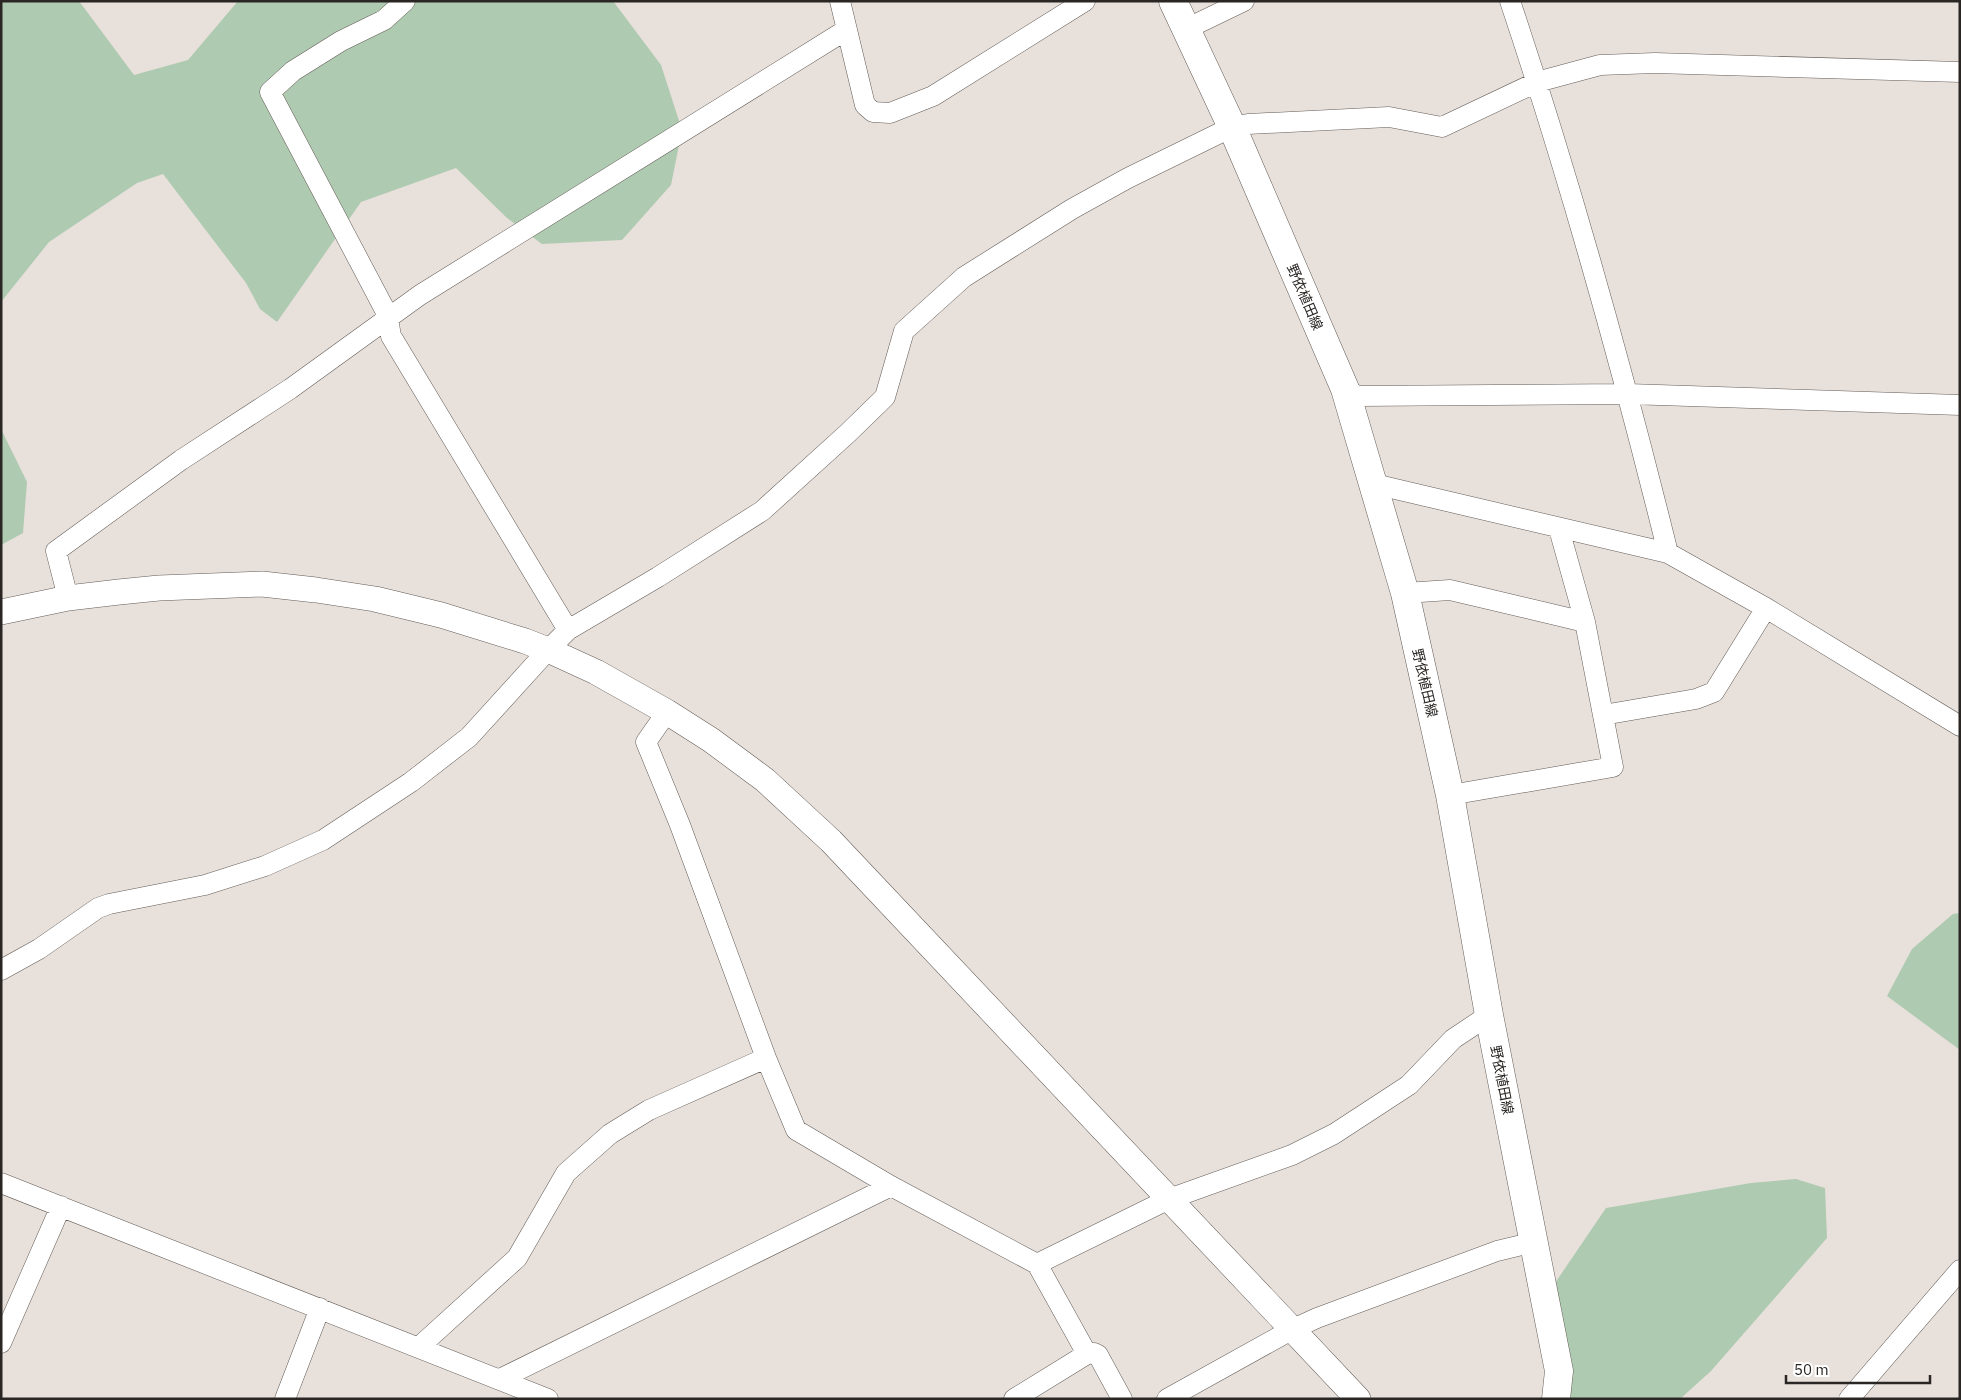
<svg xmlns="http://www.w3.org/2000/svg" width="1961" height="1400" font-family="'IBM Plex Sans','Noto Sans JP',sans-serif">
<rect width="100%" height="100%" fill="#e8e0db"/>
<path fill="#aecab0" d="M1,1H79L134,75L188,60L238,1H613L661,65L682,130L671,185L622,240L542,244L507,218L456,168L361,202L277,322L260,309L246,283L163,174L137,183L49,242L1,302Z
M1,429L27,482L23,533L1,545Z
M1960,913V1050L1887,996L1912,949L1953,914Z
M1796,1179L1825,1188L1827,1238L1711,1371L1680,1399H1564L1553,1286L1606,1208L1751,1183Z"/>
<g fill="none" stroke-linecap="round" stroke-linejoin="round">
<defs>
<path id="minor" d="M405,1L384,20L341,41L293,71L270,92L385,310L388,319L391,336L568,630
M840,1L865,105L873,112L890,113L933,96L1085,1
M1510,1C1571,183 1622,367 1668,553
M1186,29L1244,1
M1345,389L1358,396L1628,394L1960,405
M1374,484L1668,553L1766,608L1960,726
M1405,593L1450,590L1585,622
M68,598L56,551L181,460L290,389L420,295L846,30
M667,712L646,742L680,825L766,1058L796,1130L891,1186L1037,1264L1087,1354
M1603,715L1696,699L1714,692L1766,608
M1450,795L1613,767L1585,622L1559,529
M1,970L39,949L98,908L109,904L205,885L265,866L323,840L411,782L469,737L548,650L568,630L658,577L762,511L848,433L885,397L904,331L964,277L1072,209L1128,178L1232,127L1248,124L1389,117L1442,127L1537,82L1600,65L1655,63L1960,72
M1,1183L548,1399
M1037,1264L1169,1199L1292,1155L1334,1134L1409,1085L1453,1039L1489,1015
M1,1343L61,1206
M419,1347L517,1258L566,1173L610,1134L649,1110L766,1058
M500,1379L891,1186
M285,1399L320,1308
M1014,1399L1087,1354L1094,1353L1098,1355L1122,1399
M1167,1399L1293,1329L1317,1318L1497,1251L1534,1242
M1849,1399L1960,1270"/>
<path id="tertiary" d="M1,612L68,598L119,592L159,588L262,584L316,590L375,599L441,615L525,641L548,650L596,672L667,712L711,740L765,780L831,841L1358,1399"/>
<path id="secondary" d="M1173,1L1232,127L1345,389L1405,593L1450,795L1489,1015L1559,1371L1556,1399"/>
</defs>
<use href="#minor" stroke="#635c57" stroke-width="21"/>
<use href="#tertiary" stroke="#635c57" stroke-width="26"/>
<use href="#secondary" stroke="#635c57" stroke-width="29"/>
<use href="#minor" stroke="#fff" stroke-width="20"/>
<use href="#tertiary" stroke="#fff" stroke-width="25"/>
<use href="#secondary" stroke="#fff" stroke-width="28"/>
</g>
<g text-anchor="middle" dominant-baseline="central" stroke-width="4" stroke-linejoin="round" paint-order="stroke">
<g font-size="14" fill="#292624" stroke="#fff">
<text transform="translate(1305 297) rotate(67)">野依植田線</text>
<text transform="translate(1425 683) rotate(77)">野依植田線</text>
<text transform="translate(1502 1080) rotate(79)">野依植田線</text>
</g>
</g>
<rect width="1961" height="1400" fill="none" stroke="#292624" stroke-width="5"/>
<path d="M1786 1375v8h144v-8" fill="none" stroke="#292624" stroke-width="2.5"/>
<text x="1794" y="1375" font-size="15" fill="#292624" stroke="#ffffff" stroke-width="4" paint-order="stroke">50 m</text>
</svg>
